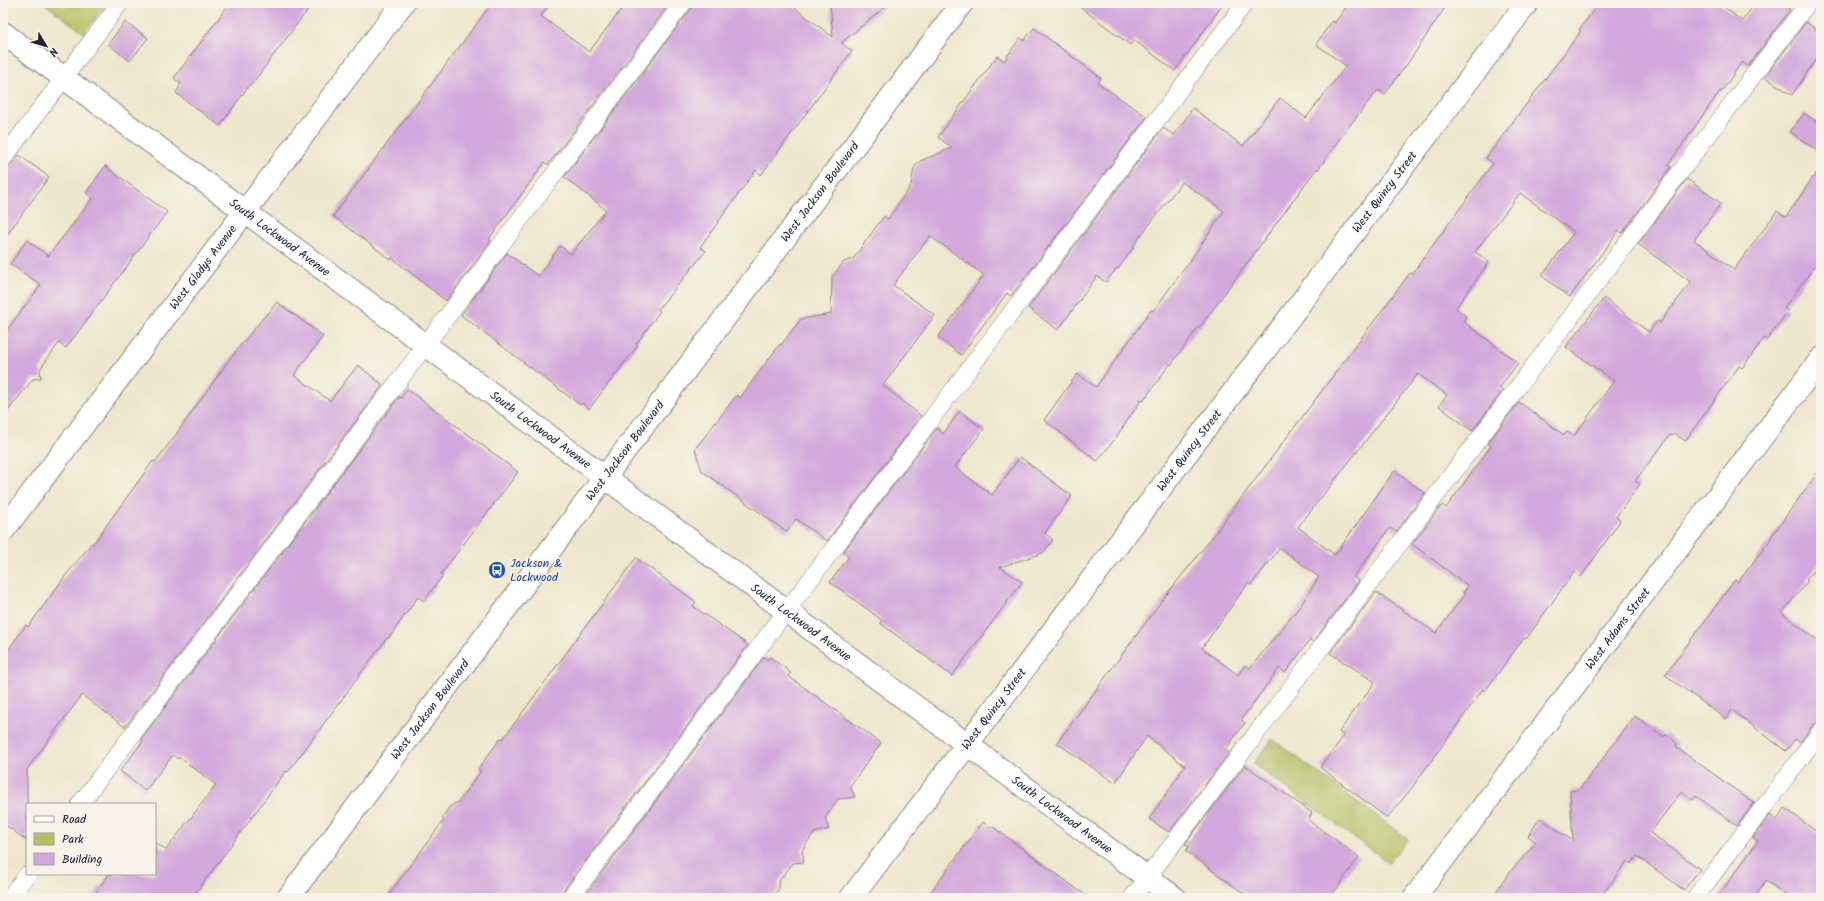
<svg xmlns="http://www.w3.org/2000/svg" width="1824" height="901" font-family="Kalam,sans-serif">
<rect width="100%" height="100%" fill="#f7f3e8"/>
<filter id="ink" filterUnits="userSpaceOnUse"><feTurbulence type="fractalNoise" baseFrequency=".025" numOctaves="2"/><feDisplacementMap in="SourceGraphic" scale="8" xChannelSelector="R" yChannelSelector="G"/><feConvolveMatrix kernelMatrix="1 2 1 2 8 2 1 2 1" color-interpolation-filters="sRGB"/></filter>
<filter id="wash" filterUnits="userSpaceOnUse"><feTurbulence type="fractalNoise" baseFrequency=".012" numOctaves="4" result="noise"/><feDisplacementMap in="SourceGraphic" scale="16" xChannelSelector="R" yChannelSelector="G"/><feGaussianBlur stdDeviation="0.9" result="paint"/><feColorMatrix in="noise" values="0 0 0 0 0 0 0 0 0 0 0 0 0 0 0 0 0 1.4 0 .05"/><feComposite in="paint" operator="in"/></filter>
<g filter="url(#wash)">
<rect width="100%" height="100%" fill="#efe7cd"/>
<path fill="#b3c062" stroke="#6a714e" d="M44,3H106L84,33Z
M1272,739L1408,839L1389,863L1253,764Z"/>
<g id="blocks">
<path fill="#d3a8dc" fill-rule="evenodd" d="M230,3H313L251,85L250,84L220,126L176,93L181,84L174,78Z
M492,3H550L541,16L589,52L626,3H670L548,165L545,162L489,239L491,241L446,301L392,258L391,260L333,216Z
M693,3H788L833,37L830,3H890L841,43L852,51L761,175L756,170L700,247L706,251L658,309L660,311L636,344L638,345L589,409L582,403L580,405L461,315L507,253L538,276L560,246L571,254L606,210L564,177L691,9Z
M1075,3H1224L1175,71L1134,40L1130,45Z
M1349,3H1448L1410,60L1385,94L1378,90L1342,135L1318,170L1317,168L1200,327L1199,326L1171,365L1170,364L1143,401L1141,400L1115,439L1097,461L1044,420L1077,374L1096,387L1151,310L1153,311L1194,255L1224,211L1182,182L1133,246L1134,247L1118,269L1117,268L1106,282L1097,276L1058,330L1028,308L1163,128L1174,135L1193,108L1243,146L1280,98L1306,118L1346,66L1316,44L1332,21L1335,23Z
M1599,3H1719L1742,21L1755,3H1780L1790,10L1748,66L1742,62L1721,92L1720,91L1668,165L1671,167L1622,233L1619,230L1570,297L1542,276L1574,232L1520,193L1475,252L1489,262L1456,308L1466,316L1463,321L1518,363L1499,388L1503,390L1472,431L1439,406L1447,395L1418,374L1298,527L1335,555L1394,471L1425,493L1396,532L1390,528L1353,577L1359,581L1313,642L1310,640L1285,673L1279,668L1241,720L1245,723L1225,750L1229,753L1169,832L1149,819L1185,766L1147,736L1115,783L1057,743L1163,599L1207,544L1410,273L1412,274L1493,163L1486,158L1581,31L1579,30ZM1280,548L1319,577L1301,605L1250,668L1245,665L1238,675L1202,648L1248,583L1251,585Z
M125,22L148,38L130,61L108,44Z
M1806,22L1821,33V52L1792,95L1765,77Z
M1034,28L1101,78L1098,83L1147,117L1011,296L1007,293L961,355L938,337L984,275L930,236L893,285L935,315L883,385L921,416L827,541L796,519L787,532L702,471L695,449L737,395L740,398L780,344L781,345L801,319L831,314L832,277L844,262L853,259L884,216L888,219L911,185L914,168L920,161L952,148L938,137L997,56L1004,61L1020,38L1024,41Z
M1804,113L1821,125V153L1790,132Z
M19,155L49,177L3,240V169L11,165Z
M105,166L167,212L66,348L59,343L40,369L41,378L33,379L3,417V335L41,285L10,264L27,240L48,256L93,198L86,193Z
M1821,166V258L1784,308L1788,311L1767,340L1764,338L1742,368L1739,366L1685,441L1674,433L1672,436L1670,435L1635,481L1640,484L1616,517L1620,521L1581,577L1574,572L1526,639L1524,638L1485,691L1483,689L1411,789L1387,818L1320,767L1344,736L1339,732L1375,682L1330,653L1376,592L1436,633L1465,594L1463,593L1468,586L1412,544L1442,505L1446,508L1491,446L1488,443L1519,402L1564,435L1567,432L1574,436L1614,381L1566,347L1604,298L1649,332L1657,321L1660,323L1691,282L1638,244L1687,179L1721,203L1694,240L1734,270L1777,211L1786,217Z
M277,302L323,336L294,375L330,401L358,365L383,385L125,727L82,695L27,769V841L3,823V657L26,625L28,627L66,575L92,543L93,544L153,461L155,462L172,440L229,360L267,313L268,314Z
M407,389L518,472L441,574L443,575L424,601L418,597L388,639L387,638L288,772L286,771L192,898H92L109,874H155V842L166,850L216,785L179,757L178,759L173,755L145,791L120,771L143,741L141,739L399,397L401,398Z
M960,411L984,429L955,467L992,495L1020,457L1072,496L1045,533L1053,540L1043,553L1000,567L1022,582L952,676L880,623L882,620L830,582L849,557L843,552L937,428L943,434Z
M1821,468V561L1806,580L1808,581L1782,613L1821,643V721L1813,725L1800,742L1795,739L1786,751L1732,710L1726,719L1665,675L1735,580L1738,582L1771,539L1770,538Z
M636,558L696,602L693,606L748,645L562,892L560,898H386L444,820L442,818L449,807L459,801L481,771L478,769L501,738L503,739Z
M764,657L768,660L770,657L791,673L788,676L881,743L850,786L855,797L838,799L825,818L829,829L814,833L802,850L804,862L793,863L778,882L779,888L772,898H583Z
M1635,716L1663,736L1668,735L1676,743L1677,748L1754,803L1737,826L1696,796L1693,800L1681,792L1650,833L1700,869L1684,890L1637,856L1631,864L1627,861L1600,898H1491L1510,872L1536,842L1528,836L1540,818L1573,841L1570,791L1579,790Z
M1245,765L1312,813L1308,820L1359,857L1330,898H1250L1186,851L1189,846L1185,844Z
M1785,808L1821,835V898H1790L1766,881L1754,898H1717L1758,841L1753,838L1770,815L1777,820Z
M983,822L991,828L992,826L1089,898H926Z"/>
</g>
</g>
<g filter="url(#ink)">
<use href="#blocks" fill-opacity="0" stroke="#888484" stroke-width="1"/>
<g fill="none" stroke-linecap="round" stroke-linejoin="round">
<defs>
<path id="service" d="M3,159L120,3
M80,804L683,3
M9,898L28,874
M570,898L1245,3
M1132,898L1808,3
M1695,898L1821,731"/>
<g id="minor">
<path id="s1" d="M3,33L1175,898"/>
<path id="s2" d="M3,531L403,3"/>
<path id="s3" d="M851,898L1527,3"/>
<path id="s4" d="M1414,898L1821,359"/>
</g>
<g id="tertiary">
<path id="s5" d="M288,898L962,3"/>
</g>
</defs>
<use href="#service" stroke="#888484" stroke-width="18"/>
<use href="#minor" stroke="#888484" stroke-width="24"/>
<use href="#tertiary" stroke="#888484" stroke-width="24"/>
<use href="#service" stroke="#fff" stroke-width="17"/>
<use href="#minor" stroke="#fff" stroke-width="22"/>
<use href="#tertiary" stroke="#fff" stroke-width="22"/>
</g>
</g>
<defs>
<symbol id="bus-disc" viewBox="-11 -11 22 22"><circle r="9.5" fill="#1a4fb4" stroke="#f7f3e8"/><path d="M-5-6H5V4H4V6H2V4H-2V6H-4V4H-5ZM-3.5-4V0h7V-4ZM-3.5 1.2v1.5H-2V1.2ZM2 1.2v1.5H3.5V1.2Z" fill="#fff"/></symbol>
</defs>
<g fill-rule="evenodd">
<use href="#bus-disc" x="487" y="560" width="20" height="20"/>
</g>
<g text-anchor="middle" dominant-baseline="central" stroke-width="3.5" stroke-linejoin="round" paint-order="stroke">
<g font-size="12" fill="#22223b" stroke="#f7f3e8">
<text stroke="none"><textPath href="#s5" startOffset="884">West Jackson Boulevard</textPath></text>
<text stroke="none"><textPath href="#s3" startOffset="885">West Quincy Street</textPath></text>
<text stroke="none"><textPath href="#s1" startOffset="344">South Lockwood Avenue</textPath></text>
<text stroke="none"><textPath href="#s2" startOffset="331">West Gladys Avenue</textPath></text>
<text stroke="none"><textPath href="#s1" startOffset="668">South Lockwood Avenue</textPath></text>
<text stroke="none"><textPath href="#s5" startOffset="560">West Jackson Boulevard</textPath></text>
<text stroke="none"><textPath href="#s3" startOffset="561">West Quincy Street</textPath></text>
<text stroke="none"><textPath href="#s1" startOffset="992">South Lockwood Avenue</textPath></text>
<text stroke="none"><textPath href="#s4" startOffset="338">West Adams Street</textPath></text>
<text stroke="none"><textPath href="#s5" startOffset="236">West Jackson Boulevard</textPath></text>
<text stroke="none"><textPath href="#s3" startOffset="237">West Quincy Street</textPath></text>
<text stroke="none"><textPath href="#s1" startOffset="1316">South Lockwood Avenue</textPath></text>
</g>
<g font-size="12" fill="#164399" stroke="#f7f3e8" text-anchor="start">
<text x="510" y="563">Jackson &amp;<tspan x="510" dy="14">Lockwood</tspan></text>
</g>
</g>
<rect width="1824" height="901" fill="none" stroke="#f7f3e8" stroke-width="16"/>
<rect x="26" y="803" width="130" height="72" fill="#f7f3e8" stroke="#a29fa3"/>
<rect x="34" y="816" width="20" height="6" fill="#ffffff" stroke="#a29fa3"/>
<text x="62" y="823" font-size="12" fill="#22223b">Road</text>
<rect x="34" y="833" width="20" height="12" fill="#b3c062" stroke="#a29fa3"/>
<text x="62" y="843" font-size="12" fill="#22223b">Park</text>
<rect x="34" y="853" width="20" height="12" fill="#d3a8dc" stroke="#a29fa3"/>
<text x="62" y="863" font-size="12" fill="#22223b">Building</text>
<g transform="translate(46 46) rotate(128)" stroke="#f7f3e8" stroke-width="3" paint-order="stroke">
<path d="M0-3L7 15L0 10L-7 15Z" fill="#22223b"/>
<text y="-6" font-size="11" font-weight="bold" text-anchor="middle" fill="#22223b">N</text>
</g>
</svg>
